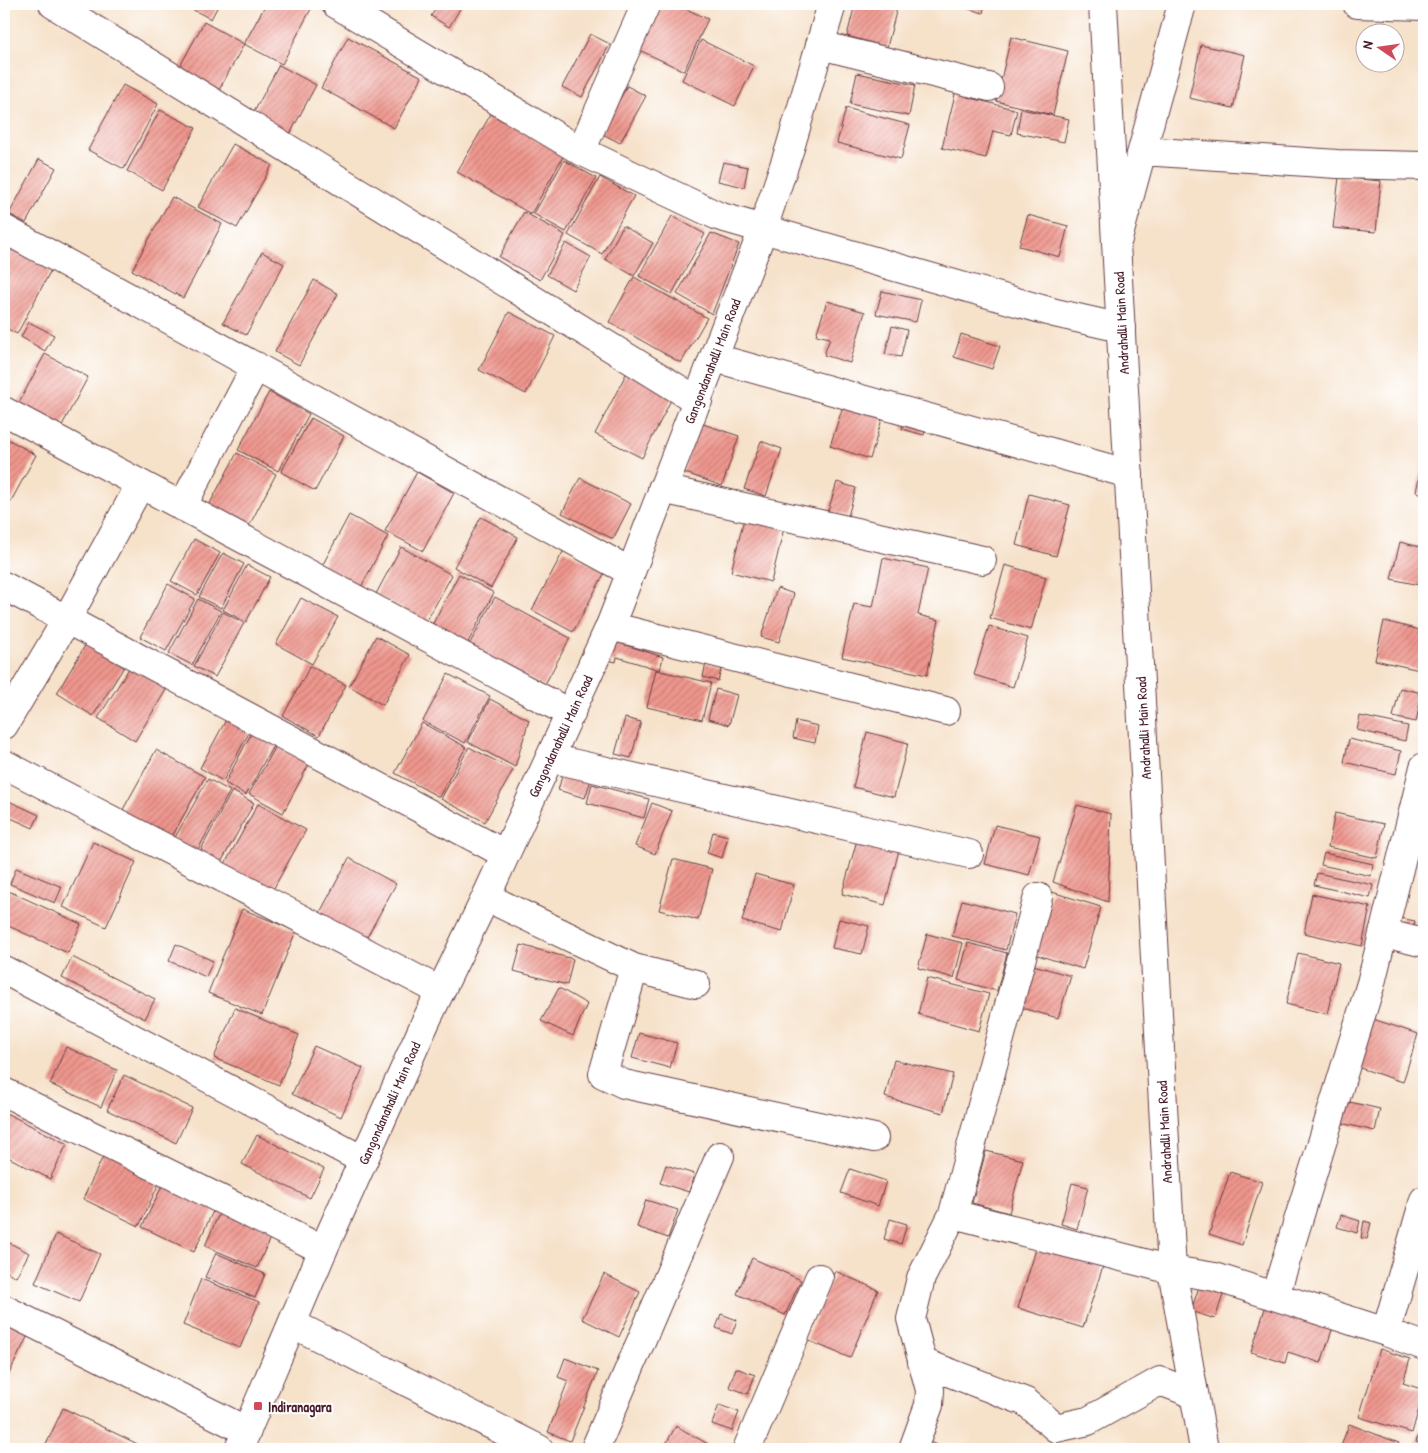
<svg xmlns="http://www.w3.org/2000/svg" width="1428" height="1453" font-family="'Patrick Hand',sans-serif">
<defs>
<pattern id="building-hatch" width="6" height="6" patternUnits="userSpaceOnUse" patternTransform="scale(1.25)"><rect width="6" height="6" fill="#ef978e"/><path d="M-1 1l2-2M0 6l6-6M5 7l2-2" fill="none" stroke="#c47b74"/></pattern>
</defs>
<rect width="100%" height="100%" fill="#fff"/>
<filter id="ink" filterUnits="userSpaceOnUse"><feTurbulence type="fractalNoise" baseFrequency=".02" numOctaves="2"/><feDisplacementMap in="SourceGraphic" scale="10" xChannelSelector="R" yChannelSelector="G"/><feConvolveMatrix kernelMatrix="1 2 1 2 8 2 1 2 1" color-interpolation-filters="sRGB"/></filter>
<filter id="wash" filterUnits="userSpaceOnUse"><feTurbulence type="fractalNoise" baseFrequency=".0096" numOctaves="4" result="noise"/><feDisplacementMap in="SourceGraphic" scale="20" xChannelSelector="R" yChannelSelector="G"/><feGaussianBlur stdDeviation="1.12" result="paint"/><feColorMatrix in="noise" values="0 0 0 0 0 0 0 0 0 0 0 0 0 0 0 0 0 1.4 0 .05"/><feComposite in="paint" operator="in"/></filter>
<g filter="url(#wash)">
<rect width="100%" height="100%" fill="#f6e1c9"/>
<g id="blocks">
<path fill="url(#building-hatch)" d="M182,4H219L211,19Z
M266,4H302L311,9L282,64L244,44Z
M439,4H463L449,27L431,16Z
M658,4H675L708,19L684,71L637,49Z
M855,4H898L887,47L847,36Z
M952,4H985L983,13Z
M204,22L244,44L218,92L178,70Z
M590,34L610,44L582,97L562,87Z
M348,37L422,77L394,128L321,88Z
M1011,37L1068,51L1053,115L996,101Z
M701,40L754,66L735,106L682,80Z
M1201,45L1245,55L1233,108L1189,98Z
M279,65L316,85L290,134L253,114Z
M857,73L915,85L909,116L850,104Z
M123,85L158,104L124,169L88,150Z
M627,86L646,96L620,143L601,133Z
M956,90L967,93V97L1017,110L1011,135L993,131L986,158L942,148Z
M846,108L910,125L901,159L837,143Z
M1021,109L1069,119L1064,142L1017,133Z
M160,110L196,128L162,190L127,171Z
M491,114L564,155L531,214L457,172Z
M233,144L272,165L237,228L198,207Z
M39,159L56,168L26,223L9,214Z
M564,160L596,178L566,232L534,214Z
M723,162L748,167L744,187L718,181Z
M600,177L634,196L602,254L568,235Z
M1339,177L1381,181L1376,232L1333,228Z
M172,197L222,224L183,298L132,270Z
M524,212L565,235L540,280L499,257Z
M1028,215L1068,226L1060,257L1019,246Z
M672,216L705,234L672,294L639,276Z
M623,226L653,243L634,276L605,259Z
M711,233L739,244L712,314L677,294Z
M566,243L591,257L573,290L547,275Z
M11,248L51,270L17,334L4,327V262Z
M262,252L284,264L246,335L223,323Z
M634,277L707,318L681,363L609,322Z
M314,280L338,294L299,365L275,352Z
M882,291L921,300L916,322L876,314Z
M827,301L865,312L850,363L824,355L830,338L816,335Z
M509,312L555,336L526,394L479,370Z
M29,322L54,335L45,351L21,337Z
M892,326L907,330L901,357L885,354Z
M961,334L1000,346L992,369L954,357Z
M45,354L88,377L60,429L17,406Z
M627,372L673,396L642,458L595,434Z
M269,392L309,414L278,471L238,450Z
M846,397L885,409L870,459L830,446Z
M907,413L928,419L924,435L902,429Z
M311,418L344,436L315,491L281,472Z
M700,423L739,436L722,486L683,472Z
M4,437L36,455L10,503L4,500Z
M761,441L782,449L766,496L744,489Z
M237,453L276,474L248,528L208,507Z
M1423,459H1424V494L1416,492Z
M417,472L454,493L423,551L385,531Z
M580,478L631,504L613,539L562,513Z
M837,482L856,488L848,516L828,511Z
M1029,494L1070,505L1056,556L1016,545Z
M349,515L388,536L360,589L321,568Z
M481,517L518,537L491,588L454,567Z
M744,519L784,528L771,582L731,572Z
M194,539L220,553L197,595L171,581Z
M1400,542L1424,548V586L1391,579Z
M401,547L452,575L426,622L376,594Z
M564,550L605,572L573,632L532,610Z
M223,553L244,564L221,608L199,597Z
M883,558L928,568L918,615L939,620L927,675L842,657L854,604L873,607Z
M247,565L270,577L246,622L223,610Z
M1005,565L1046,577L1031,630L990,618Z
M459,574L494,593L465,648L430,629Z
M168,584L195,599L166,651L140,637Z
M777,588L794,594L779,642L761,637Z
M495,597L570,638L544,686L469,645Z
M301,598L338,617L312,664L276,644Z
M198,599L221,611L192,665L169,653Z
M223,612L244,623L215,677L194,666Z
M1384,621L1424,631V671L1375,660Z
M989,626L1028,638L1013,687L974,675Z
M376,636L410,655L383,705L349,686Z
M610,640L663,657L660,670L617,657L616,662L604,659Z
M86,644L124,667L93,716L57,693Z
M133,662L169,685L135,741L98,718Z
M706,663L722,667L718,681L703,677Z
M310,666L346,685L319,736L283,716Z
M656,670L711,683L702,720L647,707Z
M448,674L490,696L465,743L423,721Z
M1400,688L1422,693L1416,722L1393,717Z
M716,689L737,695L729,725L708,719Z
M490,699L529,720L515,767L468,742Z
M1360,716L1408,726L1405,741L1357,730Z
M227,718L250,731L223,781L200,768Z
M625,718L641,722L631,758L615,754Z
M796,721L818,726L815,743L793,738Z
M422,723L466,747L439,797L395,773Z
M252,732L274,744L246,795L225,783Z
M867,732L908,743L894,797L853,787Z
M1349,739L1401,751L1396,774L1344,762Z
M276,746L309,764L283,813L249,794Z
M469,747L513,770L485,822L441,799Z
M156,750L205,777L169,842L120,815Z
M563,773L591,780L585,798L558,790Z
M208,779L230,791L196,853L173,841Z
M592,784L649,799L644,818L587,803Z
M232,791L254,803L219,866L198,855Z
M9,801L39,815L33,828L4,815Z
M652,803L672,811L655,854L635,846Z
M258,804L306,830L270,895L222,869Z
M1077,805L1111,814L1108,902L1053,882Z
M1335,813L1384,824L1377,858L1328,847Z
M995,825L1040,836L1029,875L985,864Z
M713,832L728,836L722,858L707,853Z
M857,840L899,850L885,905L842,894Z
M93,842L136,862L106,927L63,907Z
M1324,853L1373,864L1371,876L1321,865Z
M349,858L396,884L362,946L316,920Z
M673,859L712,869L698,920L659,910Z
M16,868L62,887L55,903L10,884Z
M1317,873L1373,885L1370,898L1314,885Z
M755,874L794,885L782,932L742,921Z
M4,889L81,924L68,953L4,924Z
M1052,892L1101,907L1083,969L1034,954Z
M1312,894L1370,907L1362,946L1304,933Z
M962,900L1015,914L1006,950L952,936Z
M242,909L296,931L262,1015L208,993Z
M1400,918L1415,921L1412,934L1397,930Z
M839,919L869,926L862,954L832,948Z
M927,934L963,943L954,978L918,968Z
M968,943L1007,953L997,991L958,980Z
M176,944L213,961L206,977L169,961Z
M521,945L573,959L567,985L514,971Z
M1298,953L1339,963L1327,1014L1286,1004Z
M72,957L155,999L145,1019L62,978Z
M1030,964L1071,976L1058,1018L1018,1007Z
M927,978L989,994L979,1031L918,1014Z
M559,988L587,1004L573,1036L541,1021Z
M235,1008L299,1035L279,1085L214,1058Z
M1370,1018L1418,1034L1403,1082L1354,1066Z
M639,1033L677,1043L670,1068L632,1058Z
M314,1046L363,1068L341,1117L292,1094Z
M66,1047L117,1070L101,1107L50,1084Z
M894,1060L953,1074L943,1113L885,1097Z
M124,1075L192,1108L176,1143L107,1110Z
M1341,1100L1380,1109L1375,1131L1336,1122Z
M4,1112L67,1144L50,1179L4,1155Z
M257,1135L324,1169L310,1198L242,1164Z
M106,1150L162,1177L139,1226L83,1199Z
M986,1151L1023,1160L1009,1213L972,1203Z
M666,1165L694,1174L689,1192L660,1183Z
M850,1169L886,1181L878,1206L841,1193Z
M1230,1172L1262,1182L1242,1245L1209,1234Z
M165,1180L216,1205L194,1252L142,1227Z
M1072,1183L1088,1187L1077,1229L1061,1224Z
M646,1200L678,1210L668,1238L637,1227Z
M221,1209L273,1231L257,1268L205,1246Z
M1341,1215L1360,1221L1357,1233L1337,1227Z
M890,1219L907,1224L901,1244L884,1239Z
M1364,1221L1371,1223L1367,1239L1361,1238Z
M56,1234L100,1254L79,1302L35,1283Z
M4,1240L29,1253L16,1277L4,1270Z
M1037,1246L1103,1266L1083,1328L1018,1308Z
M216,1253L265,1274L255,1298L205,1277Z
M752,1258L801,1280L785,1315L737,1294Z
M835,1271L878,1290L850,1358L807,1340Z
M604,1274L640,1292L619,1337L582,1319Z
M1202,1278L1226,1286L1215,1319L1191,1311Z
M201,1279L259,1302L240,1348L183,1325Z
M1269,1296L1336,1318L1321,1363L1288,1352L1285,1363L1251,1352Z
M4,1312L33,1325L4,1384Z
M721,1314L737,1320L732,1334L716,1328Z
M1380,1349L1410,1359L1403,1383L1424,1390L1412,1433L1359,1417Z
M565,1358L598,1371L570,1441L548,1432L568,1381L558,1377Z
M736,1368L755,1375L748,1394L729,1387Z
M719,1405L739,1412L732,1431L712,1424Z
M63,1408L148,1449H44Z
M1424,1419V1445L1416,1442Z
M1349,1424L1399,1443L1397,1449H1340Z
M676,1426L717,1449H663Z
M925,1440L946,1449H921Z"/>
</g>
</g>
<g filter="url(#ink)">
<use href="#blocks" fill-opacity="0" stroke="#643c43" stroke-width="1"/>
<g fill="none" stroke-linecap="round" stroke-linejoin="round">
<defs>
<path id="street" d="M53,4L698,401
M336,4L581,151L718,216L1055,313L1121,328
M1357,4L1424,6
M820,45L989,87
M581,151L646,4
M1142,151L1337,164L1424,166
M4,229L629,571
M1118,239L1182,4
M715,358L1129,474
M4,411L571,714
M662,489L982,560
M182,507L256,366
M4,586L505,854
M610,626L946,711
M4,725L67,619L140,485
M550,758L969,854
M4,764L440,991
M486,897L634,968L696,984
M1383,933L1424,943
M634,968L603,1074L624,1084L874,1138
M4,970L363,1160
M4,1092L323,1250
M953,1214L1172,1270L1215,1277L1386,1332L1424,1200
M1275,1296L1371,983L1424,767
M4,1309L247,1431
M1386,1332L1424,1346
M922,1362L1026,1402L1056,1428L1088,1421L1160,1381L1194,1394
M595,1449L720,1156
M747,1449L819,1278
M913,1449L929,1405L930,1390L911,1319L921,1278L953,1214L1038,897"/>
<path id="secondary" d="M1103,4L1172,1270L1204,1449
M293,1324L539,1449
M239,1449L323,1250L426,1021L486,897L610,626L759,240L790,148L832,4"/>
</defs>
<use href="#street" stroke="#643c43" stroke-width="30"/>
<use href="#secondary" stroke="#643c43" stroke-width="30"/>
<use href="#street" stroke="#fff" stroke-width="28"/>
<use href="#secondary" stroke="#fff" stroke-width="28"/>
</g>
</g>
<rect fill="#d1495b" stroke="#fff" stroke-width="2" x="253" y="1401" width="10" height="10" rx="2.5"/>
<g text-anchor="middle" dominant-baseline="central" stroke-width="4" stroke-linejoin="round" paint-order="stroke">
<g font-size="14" fill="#4a1f2b" stroke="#fff">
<text transform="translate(1121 323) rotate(-93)">Andrahalli Main Road</text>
<text transform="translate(712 361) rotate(-69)">Gangondanahalli Main Road</text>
<text transform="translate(1143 728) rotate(-93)">Andrahalli Main Road</text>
<text transform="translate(560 736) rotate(-65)">Gangondanahalli Main Road</text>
<text transform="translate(389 1103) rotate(-66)">Gangondanahalli Main Road</text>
<text transform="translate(1164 1132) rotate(-93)">Andrahalli Main Road</text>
</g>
<g font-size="14" font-weight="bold" fill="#4a1f2b" stroke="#fff" text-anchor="start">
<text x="268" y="1406">Indiranagara</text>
</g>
</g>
<rect width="1428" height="1453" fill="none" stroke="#fff" stroke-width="20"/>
<g transform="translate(1380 48) rotate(283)"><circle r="24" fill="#ffffff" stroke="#b7a5aa"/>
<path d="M0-4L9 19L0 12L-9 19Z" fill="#d1495b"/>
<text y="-8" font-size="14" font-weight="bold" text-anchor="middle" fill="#4a1f2b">N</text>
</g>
</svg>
